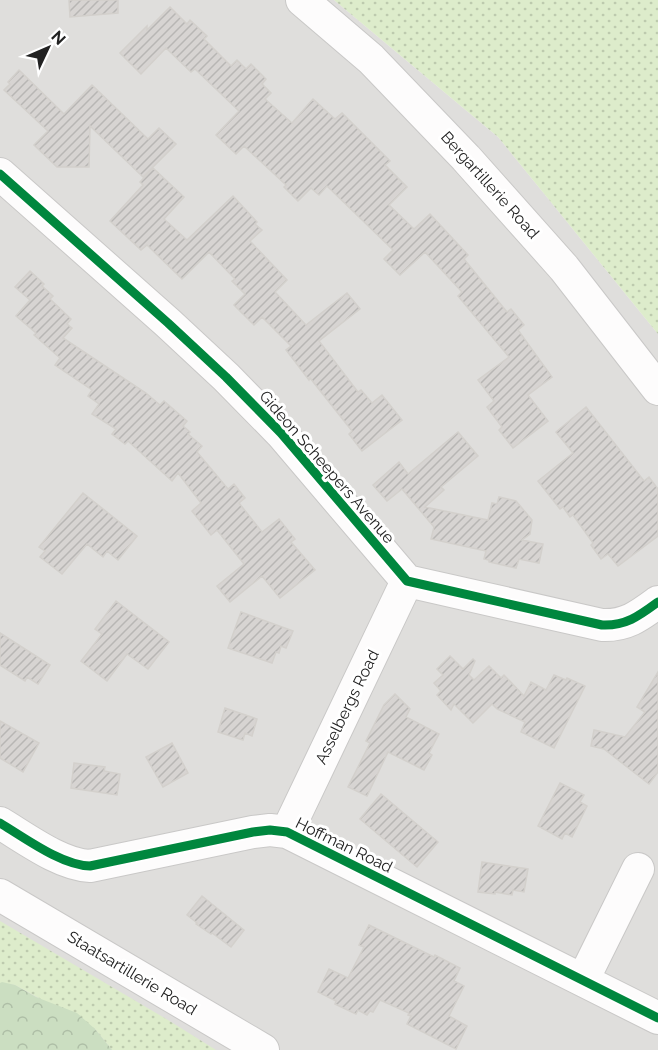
<svg xmlns="http://www.w3.org/2000/svg" width="658" height="1050" font-family="Raleway,sans-serif">
<defs>
<pattern id="grass-dots" width="8" height="8" patternUnits="userSpaceOnUse" patternTransform="scale(1.5)"><rect width="8" height="8" fill="#ddeccb"/><path d="M2 2h.1M6 6h.1" fill="none" stroke="#bdcaae" stroke-width="1.8" stroke-linecap="round"/></pattern>
<pattern id="forest-crowns" width="20" height="18" patternUnits="userSpaceOnUse" patternTransform="scale(1.5)"><rect width="20" height="18" fill="#cbdec1"/><path d="M2 6a3 3 0 1 1 6 0M12 15a3 3 0 1 1 6 0" fill="none" stroke="#aebea6"/></pattern>
<pattern id="building-hatch" width="6" height="6" patternUnits="userSpaceOnUse" patternTransform="scale(1.5)"><rect width="6" height="6" fill="#d7d4d2"/><path d="M-1 1l2-2M0 6l6-6M5 7l2-2" fill="none" stroke="#b8b6b4"/></pattern>
</defs>
<rect width="100%" height="100%" fill="#f0eeeb"/>
<path fill="#dfdedc" d="M0,0H334L498,137L658,334V1050H0Z"/>
<path fill="url(#grass-dots)" d="M334,0H658V334L498,137Z
M0,921L168,1020L216,1050H112L95,1029L15,985L0,983Z"/>
<path fill="url(#forest-crowns)" d="M2,982L15,985L36,997L77,1013L95,1029L112,1050H0V983Z"/>
<path fill="url(#building-hatch)" stroke="#d3d0cc" stroke-width="1.5" d="M69,0H118V13L70,17Z
M170,7L187,24L190,20L207,36L204,39L231,66L237,60L246,69L251,64L266,79L262,84L271,93L265,99L292,123L313,99L335,119L342,113L390,161L385,165L407,187L389,205L414,229L430,214L468,255L464,259L507,312L511,309L524,325L518,330L552,377L528,395L548,421L513,448L499,430L502,427L487,407L494,401L478,380L509,357L458,296L462,292L425,252L400,275L384,259L393,250L327,186L319,195L311,188L298,201L284,187L286,185L244,146L236,154L216,135L239,111L195,69L191,72L166,48L141,74L120,53L147,26V30Z
M19,70L64,114L92,85L148,139L159,128L176,144L143,177L90,126L89,167H57L34,145L48,131L4,90L10,84L8,82Z
M153,168L184,197L164,219L187,240L233,196L257,222L255,224L262,230L250,241L287,280L275,292L306,325L347,293L360,309L319,341L358,392L361,390L372,403L382,395L402,420L362,451L349,434L352,431L310,378L309,380L286,350L291,346L262,317L254,325L234,305L245,294L232,281L235,279L209,252L182,279L147,245L141,250L110,221L143,185L140,182Z
M30,271L44,284L42,286L53,296L50,299L71,319L67,324L72,328L63,338L146,393L160,405L164,401L187,421L183,426L190,432L188,434L202,446L197,452L228,489L234,484L245,498L239,503L262,532L279,519L295,539L291,542L315,570L280,598L262,576L230,602L217,586L244,564L217,530L211,535L192,511L201,503L178,473L172,481L128,441L125,444L112,434L116,429L92,414L99,404L88,396L92,390L55,365L60,358L34,335L36,333L16,316L30,300L15,287Z
M586,407L644,481L649,477L658,489V536L618,566L608,554L601,559L591,545L593,543L573,515L570,517L563,507L560,509L538,481L573,453L556,432Z
M458,432L478,456L441,487L444,490L425,507L488,520L492,503L497,504L499,497L516,501L532,520L530,534L522,540L543,544L539,563L519,559L516,568L489,562V560L484,559L486,551L431,539L434,527L402,489L387,501L373,485L399,462L408,474Z
M83,493L137,536L118,560L107,551L103,557L87,544L62,574L40,557L45,551L39,547Z
M116,601L169,642L148,669L127,654L107,681L81,661L102,634L95,629Z
M241,612L293,631L286,648L281,646L279,653L276,652L272,663L228,648Z
M0,633L50,665L38,684L27,677L25,681L0,665Z
M450,656L463,669L473,659L475,661L469,675L474,680L489,666L501,678L504,675L524,696L531,682L546,690L554,675L566,680L567,678L585,686L554,748L521,732L525,722L497,709L492,704L473,723L454,704L451,710L437,695L441,691L434,683L443,675L437,669Z
M658,672V772L649,784L604,749L591,746L594,730L625,737L645,712L637,707Z
M395,694L410,709L406,717L439,734L429,753L432,755L424,770L388,752L367,796L348,787L370,743L366,741L384,705Z
M225,708L257,719L252,736L245,733L243,740L218,732Z
M0,721L39,743L23,772L0,758Z
M172,743L188,773L163,787L146,757Z
M74,763L105,767L104,771L120,774L117,795L71,788Z
M560,783L584,795L580,802L587,806L572,837L565,833L562,839L538,826Z
M381,794L438,842L417,867L360,819Z
M482,862L528,869L524,892L513,890L512,895L495,892V894L478,892Z
M202,896L244,930L231,947L212,933L211,934L196,924L197,923L187,915Z
M369,925L434,957L435,955L460,968L454,981L464,986L449,1016L467,1026L456,1049L407,1024L411,1016L408,1015L409,1013L380,1000L373,1012L370,1011L367,1015L358,1010L356,1014L335,1004L336,1001L318,992L329,969L348,978L364,947L359,945Z"/>
<g fill="none" stroke-linecap="round" stroke-linejoin="round">
<defs>
<path id="minor" d="M302,0L371,59L466,158L564,268L658,389
M0,174L168,323L226,377L281,433L407,581L602,625C626,626 639,616 658,602
M0,823C25,838 61,865 90,866L253,832L270,830L287,832L658,1018
M287,832L407,581
M0,895L263,1050
M583,980L638,869"/>
</defs>
<use href="#minor" stroke="#c9c8c7" stroke-width="34"/>
<use href="#minor" stroke="#fdfcfc" stroke-width="32"/>
<defs>
<path id="cycleway" d="M0,174L168,323L226,377L281,433L407,581L602,625C626,626 639,616 658,602
M0,823C25,838 61,865 90,866L253,832L270,830L287,832L658,1018"/>
</defs>
<use href="#cycleway" stroke="#fff" stroke-width="13"/>
<use href="#cycleway" stroke="#00873e" stroke-width="9"/>
</g>
<g text-anchor="middle" dominant-baseline="central" stroke-width="6" stroke-linejoin="round" paint-order="stroke">
<g font-size="16" fill="#222" stroke="#fff">
<text transform="translate(490 185) rotate(48)">Bergartillerie Road</text>
<text transform="translate(327 467) rotate(49)">Gideon Scheepers Avenue</text>
<text transform="translate(347 707) rotate(-64)">Asselbergs Road</text>
<text transform="translate(344 845) rotate(26)">Hoffman Road</text>
<text transform="translate(132 973) rotate(31)">Staatsartillerie Road</text>
</g>
</g>
<g transform="translate(48 48) rotate(46)" stroke="#ffffff" stroke-width="4.5" paint-order="stroke">
<path d="M0-4.5L10 22L0 15L-10 22Z" fill="#222222"/>
<text y="-9" font-size="16" font-weight="bold" text-anchor="middle" fill="#222222">N</text>
</g>
</svg>
